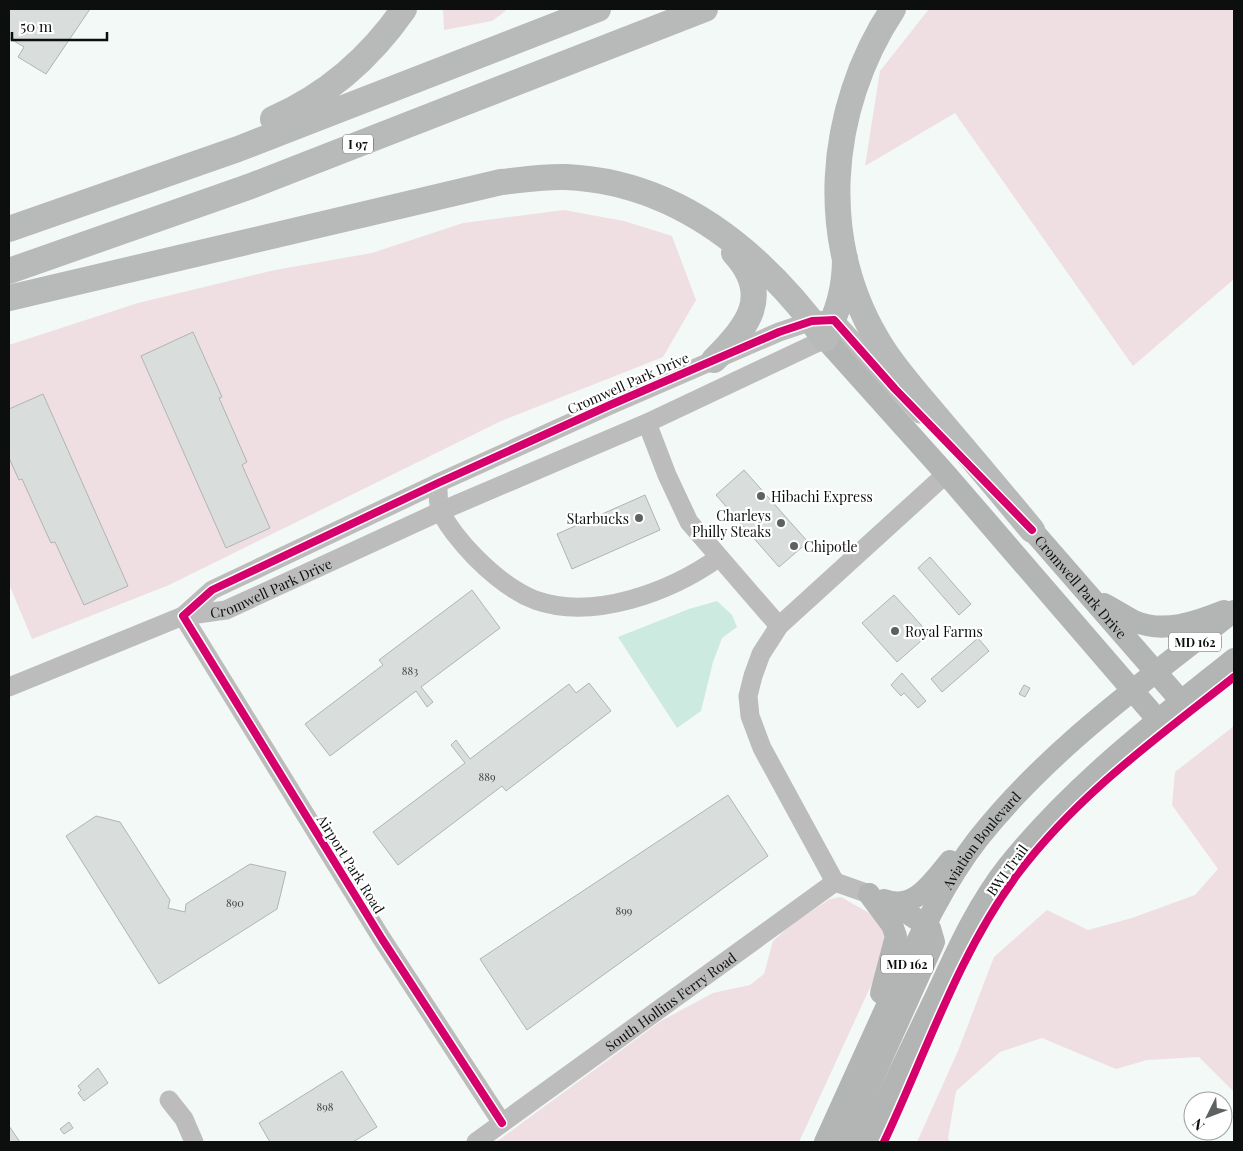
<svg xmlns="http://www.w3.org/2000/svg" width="1243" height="1151" font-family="'Playfair Display',serif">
<rect width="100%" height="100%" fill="#f3f9f7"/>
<path fill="#efdee2" d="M443,9H508L492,21L444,30Z
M929,9H1234V279L1133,366L955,113L865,166L880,71Z
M564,210L624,221L672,236L696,300L663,357L501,421L169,585L32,639L9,584V345L138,303L275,270L372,253L463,223Z
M1234,726V1092L1199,1057L1147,1060L1116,1069L1042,1038L1000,1052L956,1091L948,1138L950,1142H917L958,1051L994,957L1047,910L1088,930L1132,918L1195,895L1218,869L1172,805L1175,772Z
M841,897L869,913L884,926L888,939L873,981L799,1142H496L661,1021L713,993L750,985L764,974L773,941L793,923L830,899Z"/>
<path fill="#cceadf" d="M717,601L732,615L737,627L722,638L713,662L701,711L677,728L618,637L689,609Z"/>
<path fill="#d9dedc" stroke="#b0b4b3" d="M9,9H90L46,74L18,57L24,47L9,38Z
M193,332L222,397L219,398L247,462L242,465L270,528L226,548L141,356Z
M43,394L128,586L84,605L55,542L51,543L22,479L19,480L9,458V409Z
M744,470L808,542L779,567L716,495Z
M645,495L660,530L572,569L557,534Z
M930,557L971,604L959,615L918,568Z
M472,590L500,628L421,687L433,702L427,707L416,691L330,756L305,724L383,665L379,660Z
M894,595L922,626L921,641L897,662L862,623Z
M978,638L989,651L942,692L931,679Z
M902,673L926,701L918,708L904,693L901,696L891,685Z
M589,683L611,711L506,791L502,786L398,865L373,832L465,763L451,745L456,740L470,759L569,684L576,693Z
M1024,685L1030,688L1025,697L1019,694Z
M728,795L768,856L527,1030L480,959Z
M96,816L120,822L170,900L168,908L185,912L186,904L250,864L286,872L277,909L159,984L66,836Z
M98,1068L108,1083L84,1101L78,1093L81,1090L78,1086Z
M342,1071L377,1127L353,1142H270L259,1123Z
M69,1122L73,1128L64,1134L60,1129Z
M9,1126L20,1142H9Z"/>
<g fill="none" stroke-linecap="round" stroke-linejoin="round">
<g stroke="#bdbcbc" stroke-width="19">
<path d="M647,423L667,475L689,522L779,626"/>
<path d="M438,483C438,490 438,498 439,505C442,521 465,547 476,558C493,575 512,591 535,600C593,621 670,592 718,558"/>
<path d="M183,616L212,590L438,483L610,405L779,332L812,321L834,320L920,414"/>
<path d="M183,616L382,939L502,1123"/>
<path id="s1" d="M9,687L183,616L226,610L441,511L647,423L825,339"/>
<path d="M835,882L762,748L750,716L748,696L753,676L761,654L779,626L946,474"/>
<path d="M169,1100L184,1119L194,1142"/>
<path id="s2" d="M476,1142L835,882L869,894"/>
</g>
<g stroke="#b3b4b4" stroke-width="22">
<path d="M825,339L946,474L1158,720"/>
<path id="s3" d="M1032,530L1181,701"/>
<path d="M1104,604C1114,609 1124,616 1134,621C1164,634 1196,622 1224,611"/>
<path d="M869,894L892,925L896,936L881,993"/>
<path d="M884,900C914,912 933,881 950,861"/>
<path id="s4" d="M825,1142C848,1091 872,1039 895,988C919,937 943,884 978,839C1050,748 1144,682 1234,611"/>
<path d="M844,1142L934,942L930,928L892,903"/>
<path d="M867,1142C889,1094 912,1046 935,998C956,953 977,905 1008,866C1074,784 1153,724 1234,659"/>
</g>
<path stroke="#b8b9b9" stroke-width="26" d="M893,9C827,109 815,245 883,349C900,375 922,399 942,423C972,458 1002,494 1032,530
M273,119C328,95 370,58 404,9
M9,229L238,149L598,9
M9,271L251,186L705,9
M9,298L501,182C522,180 545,176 566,177C678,182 762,253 825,339C838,310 845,290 845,258
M714,360C748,327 773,295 734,253"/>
<defs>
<path id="cycleway" d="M502,1123L382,939L183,616L212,590L438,483L610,405L779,332L812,321L834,320L895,389L1032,530
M884,1142C926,1053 958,955 1017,875C1077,795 1157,738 1234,677"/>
</defs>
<use href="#cycleway" stroke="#fff" stroke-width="11"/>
<use href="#cycleway" stroke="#d6006c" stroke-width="8"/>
</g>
<g fill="#5d6160" stroke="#fff" stroke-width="2">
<circle cx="761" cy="496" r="5"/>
<circle cx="639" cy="518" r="5"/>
<circle cx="781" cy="523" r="5"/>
<circle cx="794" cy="546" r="5"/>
<circle cx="895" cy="631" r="5"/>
</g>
<g text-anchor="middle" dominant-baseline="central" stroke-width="4.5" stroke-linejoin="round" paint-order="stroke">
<g font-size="11" fill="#3f4342">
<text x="410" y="670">883</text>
<text x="487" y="776">889</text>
<text x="235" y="902">890</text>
<text x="624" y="910">899</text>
<text x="325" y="1106">898</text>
</g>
<g fill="#fff" stroke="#555756" stroke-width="1">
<rect x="343" y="134.5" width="30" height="19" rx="4"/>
<rect x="1169" y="632.5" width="52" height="19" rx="4"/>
<rect x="881" y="954.5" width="52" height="19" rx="4"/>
</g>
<g font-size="12" font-weight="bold" fill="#0c0f0e">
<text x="358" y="144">I 97</text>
<text x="1195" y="642">MD 162</text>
<text x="907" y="964">MD 162</text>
</g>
<g font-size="14" fill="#0c0f0e" stroke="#fff">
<text transform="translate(628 383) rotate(-24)">Cromwell Park Drive</text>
<text stroke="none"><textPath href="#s1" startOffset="281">Cromwell Park Drive</textPath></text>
<text stroke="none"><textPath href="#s3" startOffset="75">Cromwell Park Drive</textPath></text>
<text stroke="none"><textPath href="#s4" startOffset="341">Aviation Boulevard</textPath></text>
<text transform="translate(351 864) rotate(58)">Airport Park Road</text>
<text transform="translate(1007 870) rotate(-54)">BWI Trail</text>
<text stroke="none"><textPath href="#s2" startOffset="240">South Hollins Ferry Road</textPath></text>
</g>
<g font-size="14" fill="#0c0f0e" stroke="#fff" text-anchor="start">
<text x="771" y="496">Hibachi Express</text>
<text x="771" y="515" text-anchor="end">Charleys<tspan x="771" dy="16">Philly Steaks</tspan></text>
<text x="629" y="518" text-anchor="end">Starbucks</text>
<text x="804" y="546">Chipotle</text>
<text x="905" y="631">Royal Farms</text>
</g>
</g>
<rect width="1243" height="1151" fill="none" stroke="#0c0f0e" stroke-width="20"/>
<g transform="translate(1208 1116) rotate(228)"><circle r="24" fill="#ffffff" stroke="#9e9f9f"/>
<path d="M0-4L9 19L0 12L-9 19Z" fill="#5d6160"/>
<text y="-8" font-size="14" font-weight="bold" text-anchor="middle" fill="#0c0f0e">N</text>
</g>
<path d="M12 32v8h95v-8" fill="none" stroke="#0c0f0e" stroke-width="2.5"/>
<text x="20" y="32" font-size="15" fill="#0c0f0e" stroke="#ffffff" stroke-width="4" paint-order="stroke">50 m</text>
</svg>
